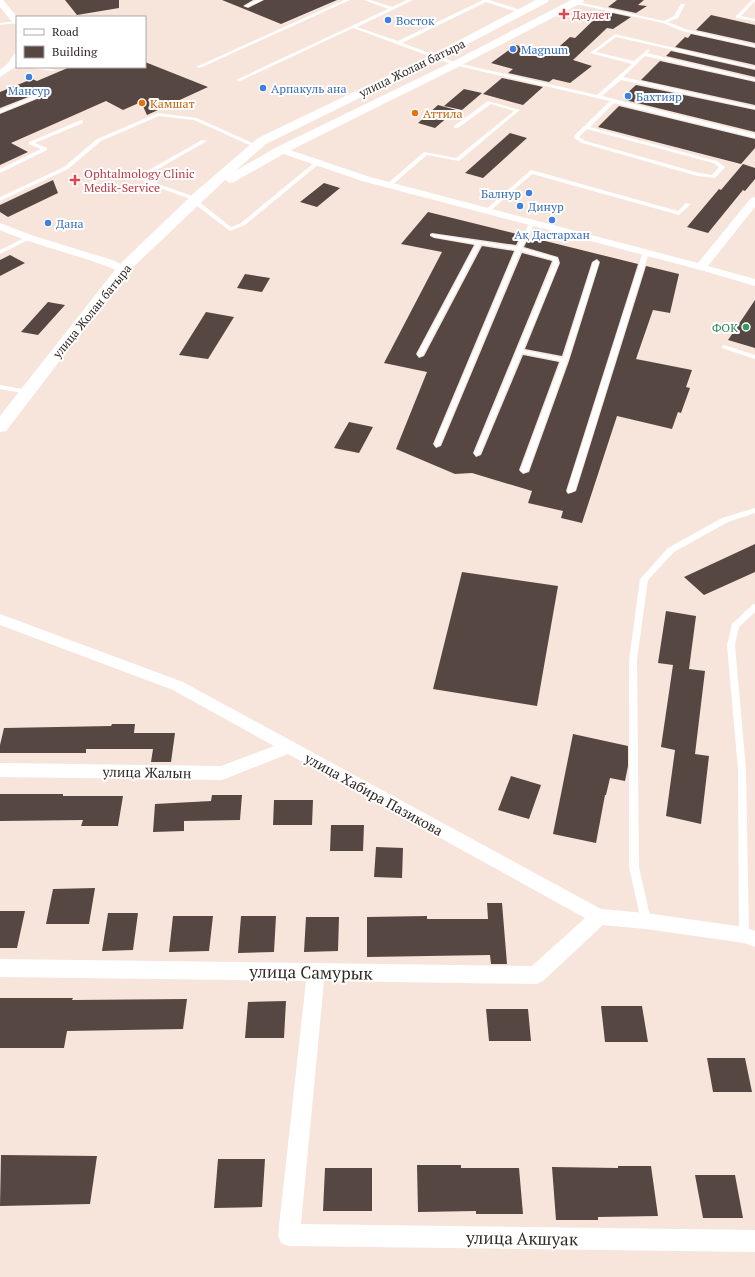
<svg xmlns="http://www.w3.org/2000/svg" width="755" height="1277" font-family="'PT Serif',serif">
<rect width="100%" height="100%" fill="#f7e5dc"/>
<path fill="#574743" d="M65,0H119V8L77,15Z
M222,0H253L243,6L248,8L264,0H337L281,24Z
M617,0H644L638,5L647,6L636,13L608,7Z
M603,11L631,17L613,29L607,28L573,60L592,66L570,83L553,79L549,82L508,73L513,69L491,63L516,45L551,54L570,37L575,38Z
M711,15L755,25V43L696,30Z
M691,34L755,48V65L675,47L685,37L688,38Z
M671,51L755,70V77L666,56Z
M660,61L755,82V105L641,80Z
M145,62L208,87L147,115L141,102L123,110L106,101L11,143L28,152L0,165V114L47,95L46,93L41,92L0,108V92L32,79L37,81L70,67H145Z
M502,78L543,87L523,105L483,94Z
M636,85L755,110V132L625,100L628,97L624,96Z
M464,89L482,93L462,110L444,106Z
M438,105L456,110L435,128L418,123Z
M619,106L755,139V148L741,164L598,127Z
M510,133L527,138L483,178L465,173Z
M743,164L755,168V179L745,191L743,190L708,233L687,227L719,189L721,190Z
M53,180L58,193L8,217L0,212V205Z
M324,183L340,188L317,207L300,202Z
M428,212L521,235L516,245L432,233L430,234V236L434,238L474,245L416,354L419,358L424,356L482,246L514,251L433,444L436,448L441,446L522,253L552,261L473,453L476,457L481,455L523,355L559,362L519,470L523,474L529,472L569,361L600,262L597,259L592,262L562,356L525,349L560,263L558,257L524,247L529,237L638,264L566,491L568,494L576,491L646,266L679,274L670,313L653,310L636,359L692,370L686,387L690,388L681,413L678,412L672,429L617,416L582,523L561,518L563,511L528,503L532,491L472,473L455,474L396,449L427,372L384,363L442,252L401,244Z
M10,255L25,263L0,276V260Z
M245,274L270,278L262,292L237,288Z
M755,300V348L728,340Z
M48,302L65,305L38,335L21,332Z
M206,312L234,317L208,359L179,355Z
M349,422L373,427L359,453L334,448Z
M755,544V572L704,595L684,577Z
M462,572L558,586L537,706L433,689Z
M666,611L696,616L689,669L705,671L695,754L709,756L701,824L666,816L675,750L661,747L673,665L658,663Z
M112,724H135L134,733H175L171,762H151L153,749H86V753H0V745L4,728L111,726Z
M573,734L628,746V766L625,781L610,778L606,795H605L596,843L553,834Z
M511,776L541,785L529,819L498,810Z
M0,794H63V796H123L118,826H81L83,820L0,821Z
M212,795H242L240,820L184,821V831L153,832L155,804L211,801Z
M274,800H313L312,825H273Z
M331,825H364L363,851H330Z
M376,847L403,848L402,878L374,877Z
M95,888L89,924H46L53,889Z
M487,903H502L507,964H491L490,955L367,957V917L427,916V919H488Z
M0,911H25L17,948H0Z
M108,913H138L133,950L102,951Z
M173,916H213L209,951L169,952Z
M241,916H276L274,952L238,953Z
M306,917H339L338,951L304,952Z
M0,998H73L72,1000L187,999L183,1029L67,1031L64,1048H0Z
M286,1001L284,1038H245L248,1002Z
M601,1006H642L648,1042H605Z
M486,1009H528L531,1041H489Z
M707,1058H745L752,1092H713Z
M1,1155L97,1156L90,1204L0,1206Z
M218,1159H265L262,1207L214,1208Z
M417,1165H461V1168H519L523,1214H476V1211L418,1212Z
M618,1166H651L658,1216L598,1217V1220H556L552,1167L618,1168Z
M325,1168H372V1211H323Z
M695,1175H735L743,1218H703Z"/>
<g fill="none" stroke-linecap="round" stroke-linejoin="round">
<path fill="#fff" fill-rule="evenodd" d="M257,0H263L248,7L244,6Z
M344,0H350L200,68L196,67Z
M364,0H370L392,7L407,0H413L357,27L398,41L483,0H489L524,11V13H520L486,2L402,43L457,63L597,95L632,64L590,53L615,34L755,67V69L616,37L596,52L634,61L648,49L650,50L647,53L755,79V81L645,56L623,77L755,107V109L621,80L602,96L755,134V138L614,103L590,127L717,161L725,167L715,178L697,176L582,143L574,138V136L610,101L454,65L353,28L240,81L236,80L388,9ZM587,129L713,163L719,167L712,175L699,173L586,141L579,137Z
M752,0H755V1L741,16L755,19V21L736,18V16Z
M574,1L664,21L674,16L681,4H685L678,18L668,22L685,29L755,45V47L682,31L663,23L572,3V1Z
M17,21V23L0,25V23Z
M28,67H41L56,70L54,71L30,68Z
M42,93L46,94L0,113V110Z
M488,101L520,110L459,161L427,155L391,186H387V184L424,152L456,158L514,111L491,104L458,128H454V126Z
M158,113L197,118L259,146L254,147L194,120L159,116L101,141L68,169L0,201V197L64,167L97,139Z
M81,120L83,121V123L35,143L47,148V150L0,173V169L41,149L29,144V142Z
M202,140L207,141L151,173L146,178L150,181L198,198L199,199L197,200L231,227L241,223L315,162L320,163L245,225L230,231L192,202L191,201L193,200L146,183L140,178L147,171Z
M531,170L678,211L686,203L691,204L679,215L532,174L489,212H485V210Z
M530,222L535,223L522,248L558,258L559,263L523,350L563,358L593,262L596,260L599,262L568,360L528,471L524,473L520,471L561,361L522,353L480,454L477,456L474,454L553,263V260L521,251L440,445L437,447L434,445L516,250L481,244L423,355L420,357L417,355L476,244L434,237L431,235L432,234L517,247Z
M28,236L31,238L30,239L0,254V250Z
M646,250L649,252L575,491L571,493H568L567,491L643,252Z
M724,345L755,355V359L722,348V346Z
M0,385L28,390L31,392L28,394L0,389Z
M755,508V513L728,522L674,552L648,580L637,660L639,867L651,921L649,924L646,925L643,924L641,921L629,867V660L640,579L668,548L722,518Z
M755,604V612L739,627L735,645L746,770L749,935L747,938L744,939L741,938L739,935L738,770L727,645L732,624L752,605Z"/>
<path fill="#fff" fill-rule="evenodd" d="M0,0H3L17,17V25L14,24L0,7Z
M17,53V64L15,67L0,77V70L8,63L14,54Z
M281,147L370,177L698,263L751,198L755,197V207L708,266L755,279V286L697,269L362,181L278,152L276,150Z
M0,223L34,236L112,260L127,267L129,269L123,272L119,271C80,255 39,247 0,230Z
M0,614L183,682L601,909L646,913L744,927L755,931V947L744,943L646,929L603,925L543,981L536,984L324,981L301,1224L755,1230V1252L289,1246L281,1243L278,1235L306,981L0,977V959L532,966L585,918L288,754L222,780L0,777V763L221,766L274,746L173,690L0,625Z"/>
<path fill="#fff" fill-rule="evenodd" d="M536,0H549L548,2L439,59L266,144L235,171L277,147L452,62L571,0H584L583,2L460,66L285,153L234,182L230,183L225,180L128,272L6,431L0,432V416L118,266L194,193L258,138L431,55Z"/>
</g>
<g fill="#e0444e" stroke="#fff" stroke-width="1.5">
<path d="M562 8h4v4h4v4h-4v4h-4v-4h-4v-4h4z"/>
<path d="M73 174h4v4h4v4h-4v4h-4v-4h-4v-4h4z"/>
</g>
<g fill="#3f7fe0" stroke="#fff" stroke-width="1.5">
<circle cx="388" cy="20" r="4"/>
<circle cx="513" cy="49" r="4"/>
<circle cx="29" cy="77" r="4"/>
<circle cx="263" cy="88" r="4"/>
<circle cx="628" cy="96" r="4"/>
<circle cx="529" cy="193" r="4"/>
<circle cx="520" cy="206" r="4"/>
<circle cx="552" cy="220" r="4"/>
<circle cx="48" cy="223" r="4"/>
</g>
<g fill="#e8710a" stroke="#fff" stroke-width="1.5">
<circle cx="142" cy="103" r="4"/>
<circle cx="415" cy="113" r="4"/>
</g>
<circle fill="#2e9e5b" stroke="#fff" stroke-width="1.5" cx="746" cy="327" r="4"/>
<g text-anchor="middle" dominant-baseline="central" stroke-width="4" stroke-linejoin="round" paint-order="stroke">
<g font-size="12" fill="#be3a42" stroke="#fff" text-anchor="start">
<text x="572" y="14">Даулет</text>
<text x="84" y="173">Ophtalmology Clinic<tspan x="84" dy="14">Medik-Service</tspan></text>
</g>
<g font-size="12" fill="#366cbe" stroke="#fff" text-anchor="start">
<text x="396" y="20">Восток</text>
<text x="521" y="49">Magnum</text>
<text x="271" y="88">Арпакуль ана</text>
<text x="29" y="90" text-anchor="middle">Мансур</text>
<text x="636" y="96">Бахтияр</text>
<text x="521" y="193" text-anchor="end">Балнур</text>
<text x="528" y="206">Динур</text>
<text x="56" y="223">Дана</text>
<text x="552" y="234" text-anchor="middle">Ақ Дастархан</text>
</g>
<g font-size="12" fill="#302926" stroke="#fff">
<text transform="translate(412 68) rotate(-26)">улица Жолан батыра</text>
<text transform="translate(92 311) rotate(-51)">улица Жолан батыра</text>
</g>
<g font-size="12" fill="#c56008" stroke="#fff" text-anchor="start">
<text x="150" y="103">Камшат</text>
<text x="423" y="113">Аттила</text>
</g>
<g font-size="12" fill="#27864d" stroke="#fff" text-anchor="end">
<text x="738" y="327">ФОК</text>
</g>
<g font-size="14" fill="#302926" stroke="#fff">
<text transform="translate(147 772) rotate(1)">улица Жалын</text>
<text transform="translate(374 794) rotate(29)">улица Хабира Пазикова</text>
</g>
<g font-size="17" fill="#302926" stroke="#fff">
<text transform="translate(311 972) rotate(1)">улица Самурык</text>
<text transform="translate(522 1238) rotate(1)">улица Акшуак</text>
</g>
</g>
<rect x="16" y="16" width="130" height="52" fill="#ffffff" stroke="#aca9a8"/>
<rect x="24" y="29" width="20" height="6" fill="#ffffff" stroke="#aca9a8"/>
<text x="52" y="36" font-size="12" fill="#302926">Road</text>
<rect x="24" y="46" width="20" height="12" fill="#574743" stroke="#aca9a8"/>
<text x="52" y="56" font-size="12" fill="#302926">Building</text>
</svg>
